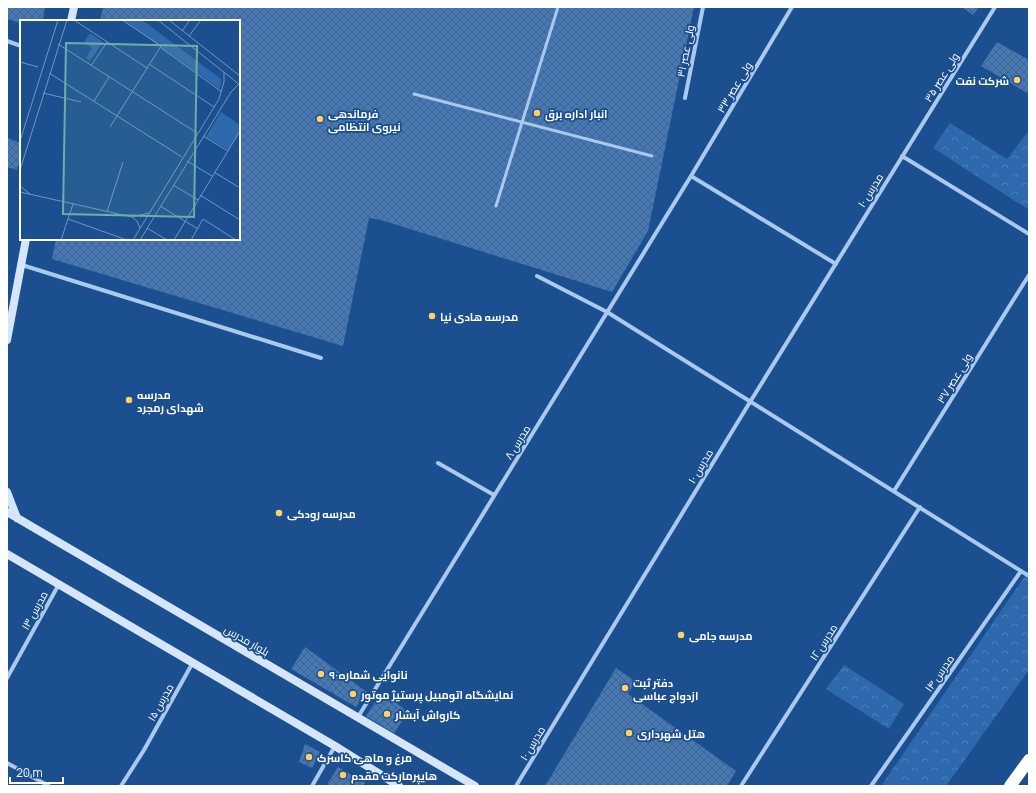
<svg xmlns="http://www.w3.org/2000/svg" width="1036" height="793" font-family="Manrope,Cairo,sans-serif">
<defs>
<pattern id="forest-crowns" width="20" height="18" patternUnits="userSpaceOnUse"><rect width="20" height="18" fill="#2e69ad"/><path d="M2 6a3 3 0 1 1 6 0M12 15a3 3 0 1 1 6 0" fill="none" stroke="#4d80b9"/></pattern>
<pattern id="building-cross-hatch" width="8" height="8" patternUnits="userSpaceOnUse"><rect width="8" height="8" fill="#4478b7"/><path d="M0 0l8 8M0 8l8-8" fill="none" stroke="#486282"/></pattern>
</defs>
<rect width="100%" height="100%" fill="#1b4f8f"/>
<path fill="url(#forest-crowns)" d="M950,123L1007,159L1029,130V210L933,148Z
M1029,570V670L946,786H881Z
M844,665L904,704L889,729L826,689Z"/>
<path fill="url(#building-cross-hatch)" d="M7,7H45L43,21H21V23L7,19Z
M103,7H694L648,231L612,292L381,220L369,218L343,346L52,259L56,239H239V21H100Z
M962,7H979L973,15Z
M997,42L1029,60V94L981,66Z
M7,138L21,143V156L17,170L7,167Z
M305,647L367,692L356,707L291,669Z
M616,668L635,681L628,694L736,771L727,786H545Z
M382,692L408,712L394,733L366,716Z
M305,744L320,752L312,768L299,762Z
M338,767L365,782L363,786H326Z"/>
<g fill="none" stroke-linecap="round" stroke-linejoin="round">
<path stroke="#a9c9ee" stroke-width="3" d="M414,94L652,156
M496,206L558,7"/>
<path stroke="#a9c9ee" stroke-width="4" d="M7,41L21,46
M685,98L703,7
M902,156L1029,234
M691,176L836,264
M22,265L321,358
M537,276L607,312L1029,576
M438,463L494,495
M894,491L1029,275
M7,678L59,584
M358,717L691,176L792,7
M7,763L49,786
M121,786L144,750L192,664
M312,786L335,746
M516,786L750,402L995,7
M741,786L920,507
M871,786L1021,571"/>
<path stroke="#d6e6fa" stroke-width="8" d="M71,21L74,7
M7,340L26,239
M7,492L17,518
M7,512L475,786
M7,554L335,746L399,786"/>
<path stroke="#fff" stroke-width="12" d="M1010,786L1029,760"/>
</g>
<g fill="#ffd166" stroke="#1b4f8f" stroke-width="1.5">
<circle cx="1017" cy="80" r="4"/>
<circle cx="537" cy="113" r="4"/>
<circle cx="320" cy="119" r="4"/>
<circle cx="432" cy="316" r="4"/>
<circle cx="129" cy="400" r="4"/>
<circle cx="279" cy="513" r="4"/>
<circle cx="681" cy="635" r="4"/>
<circle cx="321" cy="674" r="4"/>
<circle cx="625" cy="688" r="4"/>
<circle cx="353" cy="694" r="4"/>
<circle cx="387" cy="714" r="4"/>
<circle cx="629" cy="733" r="4"/>
<circle cx="309" cy="757" r="4"/>
<circle cx="343" cy="775" r="4"/>
</g>
<g text-anchor="middle" dominant-baseline="central" stroke-width="3.5" stroke-linejoin="round" paint-order="stroke">
<g font-size="11" fill="#fff" stroke="#1b4f8f">
<text transform="translate(685 51) rotate(-79)">ولی عصر ۳۱</text>
<text transform="translate(941 77) rotate(-58)">ولی عصر ۳۵</text>
<text transform="translate(734 87) rotate(-59)">ولی عصر ۳۳</text>
<text transform="translate(870 190) rotate(-58)">مدرس ۱۰</text>
<text transform="translate(954 378) rotate(-58)">ولی عصر ۳۷</text>
<text transform="translate(517 442) rotate(-58)">مدرس ۸</text>
<text transform="translate(700 466) rotate(-59)">مدرس ۱۰</text>
<text transform="translate(34 610) rotate(-61)">مدرس ۱۳</text>
<text transform="translate(247 640) rotate(30)">بلوار مدرس</text>
<text transform="translate(823 642) rotate(-57)">مدرس ۱۲</text>
<text transform="translate(939 673) rotate(-55)">مدرس ۱۴</text>
<text transform="translate(160 702) rotate(-60)">مدرس ۱۵</text>
<text transform="translate(532 743) rotate(-59)">مدرس ۱۰</text>
</g>
<g font-size="11" font-weight="bold" fill="#fff" stroke="#1b4f8f" text-anchor="start">
<text x="1009" y="80" text-anchor="end">شرکت نفت</text>
<text x="328" y="113">فرماندهی<tspan x="328" dy="13">نیروی انتظامی</tspan></text>
<text x="545" y="113">انبار اداره برق</text>
<text x="440" y="316">مدرسه هادی نیا</text>
<text x="137" y="394">مدرسه<tspan x="137" dy="13">شهدای رمجرد</tspan></text>
<text x="287" y="513">مدرسه رودکی</text>
<text x="689" y="635">مدرسه جامی</text>
<text x="329" y="674">نانوایی شماره۹۰</text>
<text x="633" y="682">دفتر ثبت<tspan x="633" dy="13">ازدواج عباسی</tspan></text>
<text x="361" y="694">نمایشگاه اتومبیل پرستیژ موتور</text>
<text x="395" y="714">کارواش آبشار</text>
<text x="637" y="733">هتل شهرداری</text>
<text x="317" y="757">مرغ و ماهی کاسرک</text>
<text x="351" y="775">هایپرمارکت مقدم</text>
</g>
</g>
<g transform="translate(20 20)">
<rect width="220" height="220" fill="#1b4f8f"/>
<path d="M103,0H122L201,59L200,69ZM70,13L83,22L70,41L66,38L72,28L64,22ZM201,92L220,105V112L209,130L186,117Z" fill="#2e69ad"/>
<path fill="none" stroke="#7695bc" stroke-width="1" d="M54,0L127,48M138,0L220,65M149,0L220,56M162,11L170,0M169,16L181,0M38,24L177,113M140,27L202,72M0,42L18,47M129,44L194,87M71,46L87,22M29,53L162,137M23,73L61,82M74,81L89,57M90,107L141,26L102,0M183,116L208,131M0,121L38,0M167,141L192,156M0,150L47,0M194,152L220,168M153,165L178,180M0,166L10,174M0,172L112,197M180,175L220,200M140,186L178,209M87,192L103,142M48,199L107,220M120,208L117,201L112,197L129,193M127,208L147,220M41,220L53,184M113,220L199,79L204,62V52M120,220L211,72L219,64M154,220L220,111M171,220L183,199L216,220"/>
<path fill="#6fada8" fill-opacity="0.15" stroke="#6fada8" stroke-width="2" d="M46,23L177,26L174,197L43,194Z"/>
<rect width="220" height="220" fill="none" stroke="#fff" stroke-width="2"/>
</g>
<rect width="1036" height="793" fill="none" stroke="#ffffff" stroke-width="16"/>
<path d="M10 777v6h53v-6" fill="none" stroke="#ffffff" stroke-width="2"/>
<text x="16" y="777" font-size="12" fill="#ffffff" stroke="#1b4f8f" stroke-width="3" paint-order="stroke">20 m</text>
</svg>
